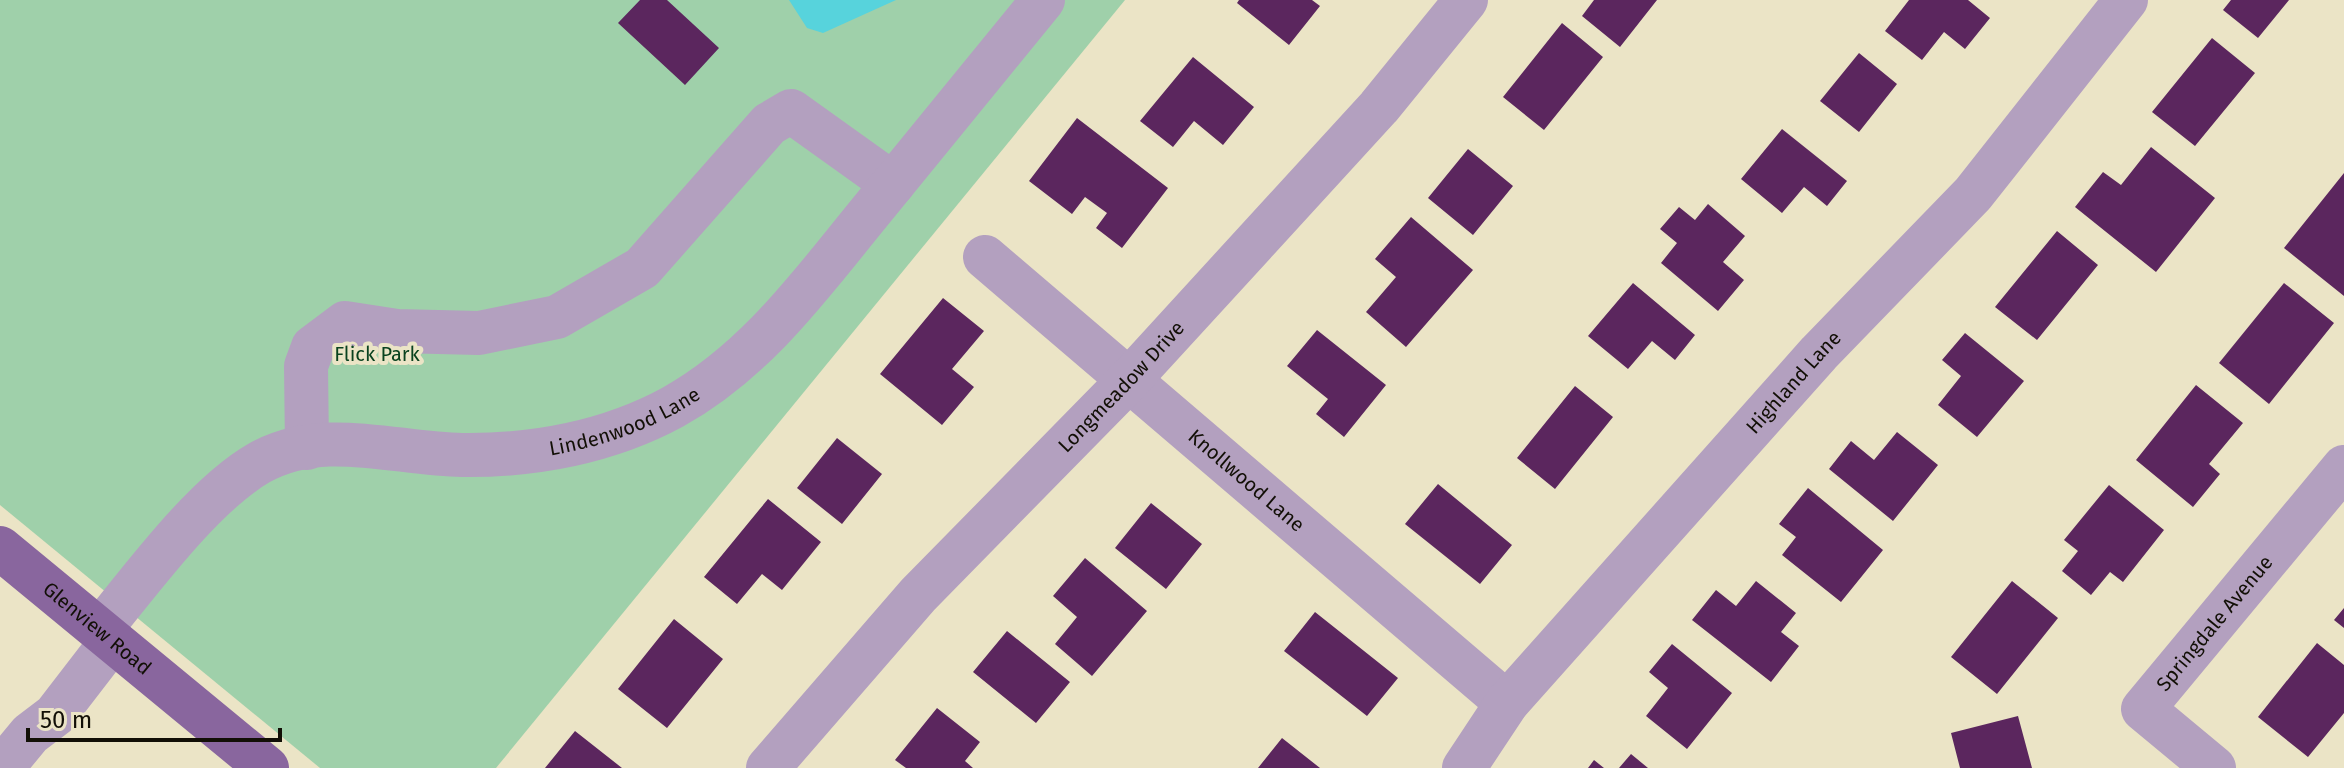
<svg xmlns="http://www.w3.org/2000/svg" width="2344" height="768" font-family="'Fira Sans',sans-serif">
<rect width="100%" height="100%" fill="#ebe4c6"/>
<path fill="#9fd0aa" d="M0,0H1125L496,768H320L0,505Z"/>
<path fill="#57d3dc" d="M789,0H896L823,33L807,28Z"/>
<path fill="#5b265e" d="M640,0H667L719,48L685,85L618,23Z
M1239,0H1312L1320,6L1289,45L1237,3Z
M1594,0H1657L1620,47L1582,16Z
M1909,0H1968L1990,18L1965,49L1944,32L1922,60L1885,31Z
M2231,0H2289L2258,38L2223,10Z
M1562,23L1603,57L1544,130L1503,97Z
M2212,38L2255,73L2195,146L2152,112Z
M1859,53L1897,84L1859,132L1820,101Z
M1193,57L1254,107L1223,145L1194,121L1173,147L1140,121Z
M1077,118L1168,188L1122,248L1096,228L1107,213L1085,197L1072,214L1029,181Z
M1782,129L1847,181L1827,206L1804,187L1782,213L1741,179Z
M2151,147L2215,198L2156,272L2075,207L2103,172L2121,185Z
M1468,149L1513,186L1473,235L1428,198Z
M2344,173V296L2284,248Z
M1708,204L1745,236L1723,262L1744,280L1718,311L1661,263L1677,243L1660,229L1679,207L1695,220Z
M1411,217L1473,270L1406,347L1366,312L1396,277L1375,259Z
M2057,231L2098,265L2037,340L1995,307Z
M1633,283L1695,335L1675,360L1652,341L1628,369L1588,336Z
M2284,283L2334,323L2269,404L2219,363Z
M943,298L984,331L952,369L974,387L942,425L880,374Z
M1317,330L1386,385L1344,437L1316,414L1328,399L1287,366Z
M1965,333L2024,381L1977,437L1938,405L1961,376L1942,360Z
M2196,385L2243,423L2209,464L2220,474L2193,507L2136,460Z
M1575,386L1613,417L1555,489L1517,458Z
M1897,432L1938,465L1893,521L1829,469L1851,441L1874,460Z
M837,438L882,474L842,524L797,488Z
M1438,484L1512,545L1480,584L1405,524Z
M2109,485L2164,530L2123,582L2110,572L2091,595L2062,571L2078,551L2064,540Z
M1808,488L1883,550L1841,602L1782,555L1796,537L1779,524Z
M768,499L821,542L782,590L762,574L737,604L704,577Z
M1151,503L1202,544L1166,589L1115,548Z
M1085,558L1147,611L1092,676L1055,644L1077,617L1053,596Z
M1756,581L1796,613L1781,632L1799,646L1771,682L1692,620L1716,590L1736,606Z
M2012,581L2058,618L1997,694L1951,657Z
M2344,608V628L2334,620Z
M1315,612L1398,678L1367,716L1284,651Z
M674,619L723,659L667,728L618,689Z
M1007,631L1070,682L1036,723L973,672Z
M2317,643L2344,665V713L2308,757L2258,717Z
M1672,644L1732,693L1687,749L1646,716L1668,688L1649,672Z
M937,708L980,742L965,761L973,768H906L895,760Z
M2018,716L2032,768H1960L1951,733Z
M575,731L622,768H545Z
M1282,738L1320,768H1258Z
M1631,754L1648,768H1619Z
M1594,760L1604,768H1588Z"/>
<g fill="none" stroke-linecap="round" stroke-linejoin="round">
<g stroke="#b3a0bf" stroke-width="44">
<path id="s1" d="M985,257L1507,703"/>
<path d="M307,448L306,366L313,347L345,323L397,331L479,333L557,317L642,268L769,124L791,111L893,184"/>
<path id="s2" d="M100,630C141,580 203,495 259,463C323,427 394,454 462,455C534,456 609,442 673,407C756,361 811,284 870,212C928,141 985,71 1043,0"/>
<path d="M2,768L30,734L55,715L112,641"/>
<path id="s3" d="M768,768L918,595L1129,380L1379,107L1466,0"/>
<path id="s4" d="M1464,768L1507,703L1819,353L1973,194L2126,0"/>
<path id="s5" d="M2214,768L2143,709L2344,467"/>
</g>
<path stroke="#89669e" stroke-width="44" id="s6" d="M0,548L267,768"/>
</g>
<g text-anchor="middle" dominant-baseline="central" stroke-width="8" stroke-linejoin="round" paint-order="stroke">
<g font-size="20" fill="#09421f" stroke="#ebe4c6">
<text x="377" y="354">Flick Park</text>
</g>
<g font-size="20" fill="#120f06" stroke="#ebe4c6">
<text stroke="none"><textPath href="#s4" startOffset="508">Highland Lane</textPath></text>
<text stroke="none"><textPath href="#s3" startOffset="520">Longmeadow Drive</textPath></text>
<text stroke="none"><textPath href="#s2" startOffset="606">Lindenwood Lane</textPath></text>
<text stroke="none"><textPath href="#s1" startOffset="344">Knollwood Lane</textPath></text>
<text stroke="none"><textPath href="#s5" startOffset="204">Springdale Avenue</textPath></text>
<text stroke="none"><textPath href="#s6" startOffset="126">Glenview Road</textPath></text>
</g>
</g>
<path d="M28 728v12h252v-12" fill="none" stroke="#120f06" stroke-width="4"/>
<text x="40" y="728" font-size="24" fill="#120f06" stroke="#ebe4c6" stroke-width="6" paint-order="stroke">50 m</text>
</svg>
